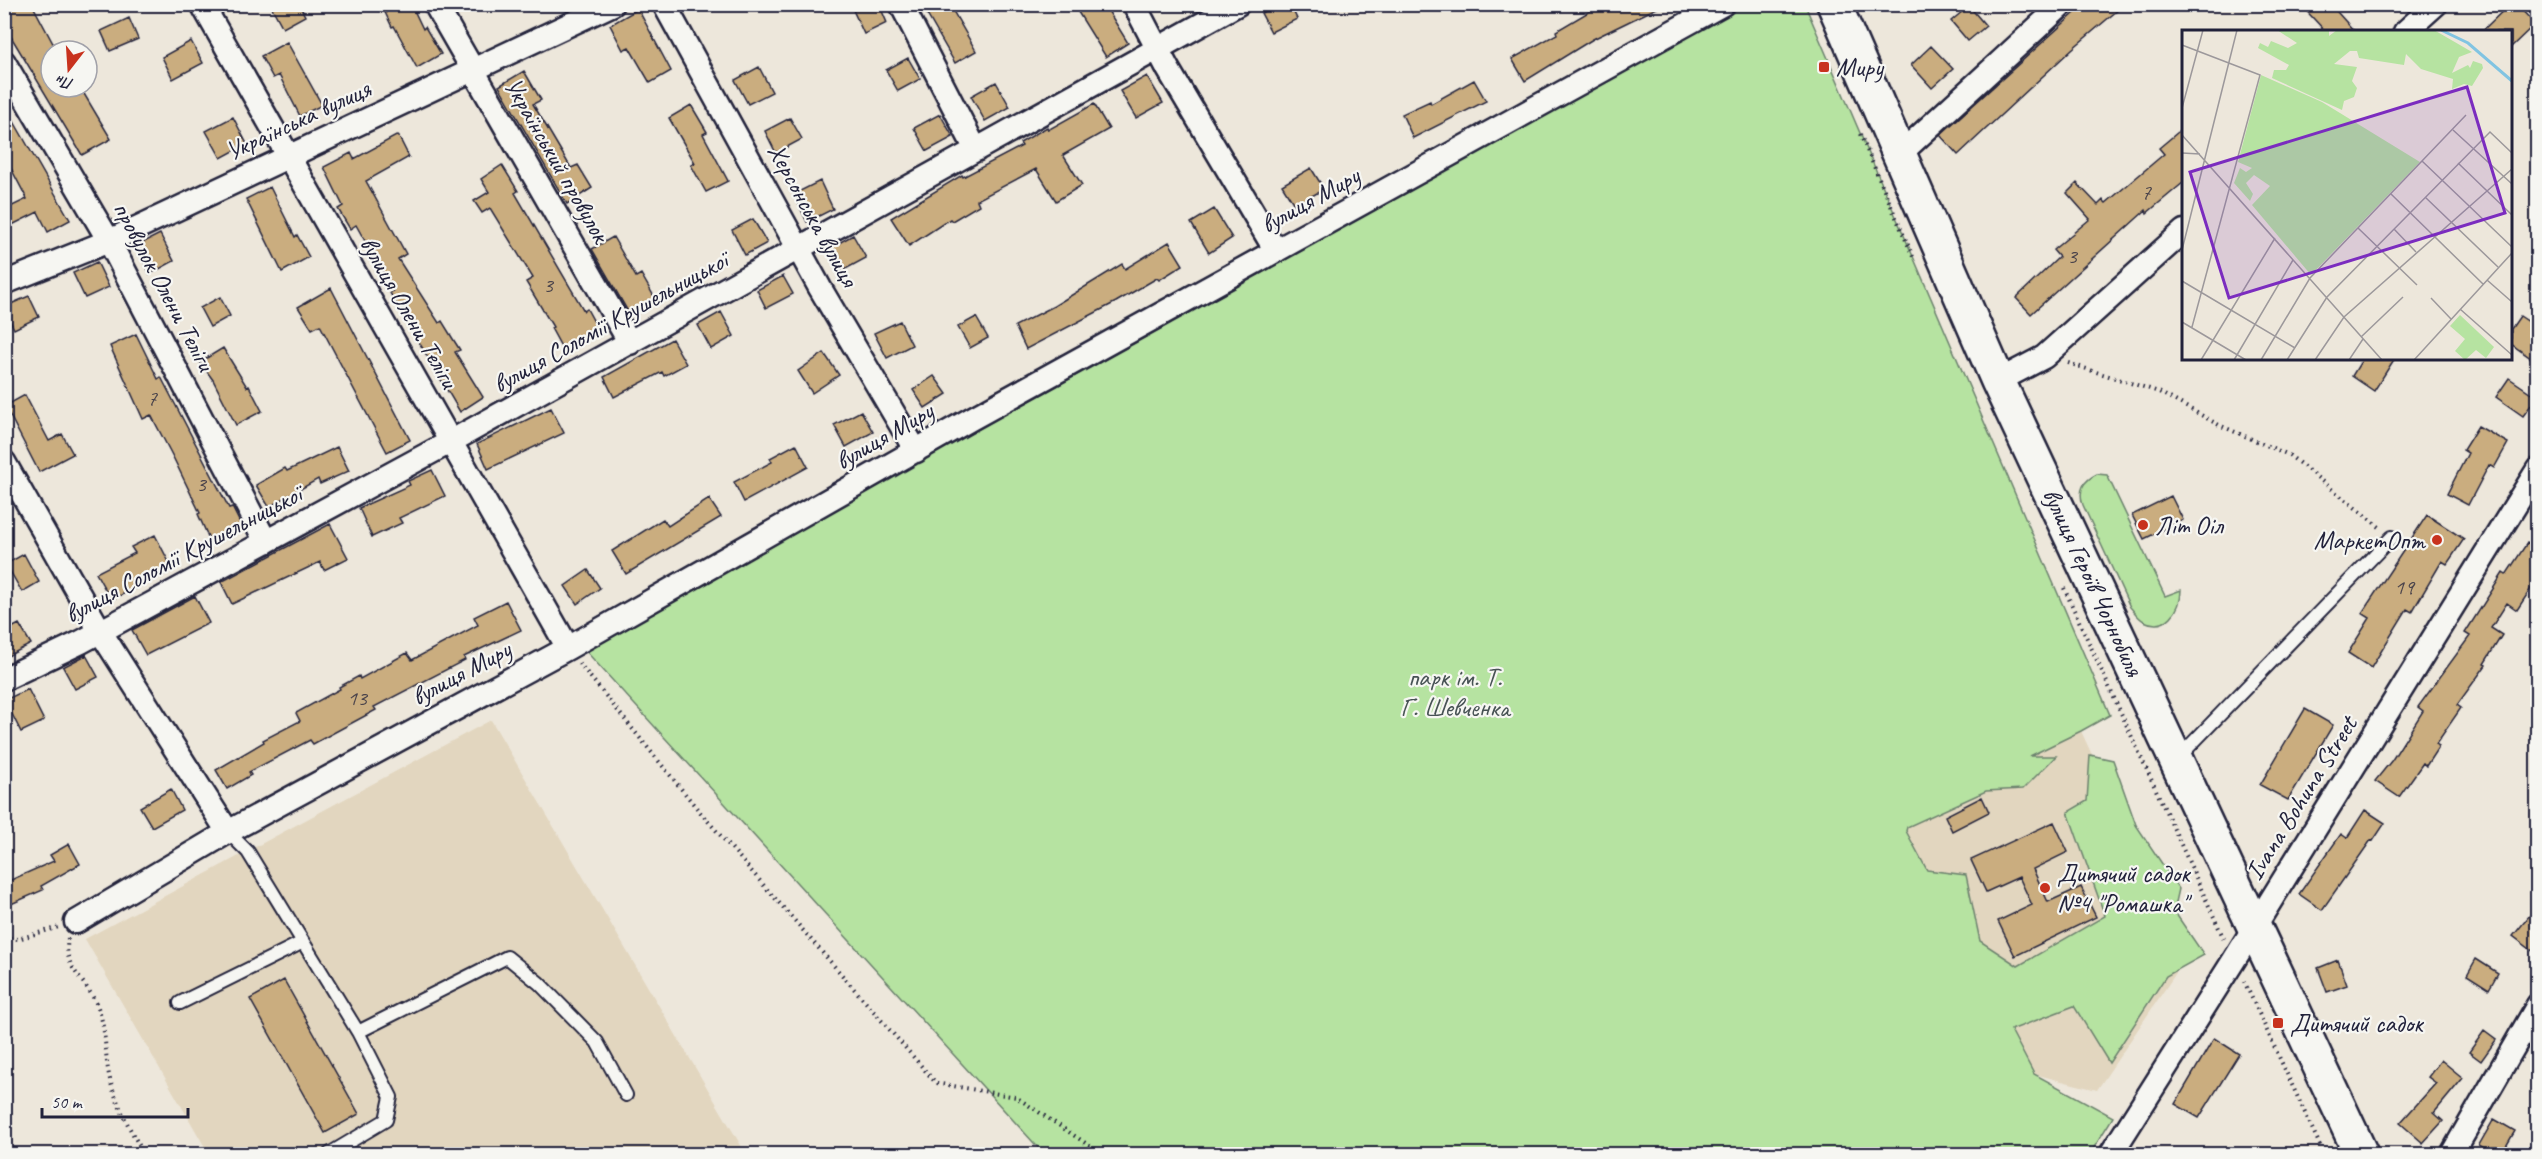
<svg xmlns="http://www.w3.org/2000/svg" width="2542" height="1159" font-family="Caveat,sans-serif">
<rect width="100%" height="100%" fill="#ede7db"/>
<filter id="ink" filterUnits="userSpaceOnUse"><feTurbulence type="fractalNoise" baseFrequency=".0167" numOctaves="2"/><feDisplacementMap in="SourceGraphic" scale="12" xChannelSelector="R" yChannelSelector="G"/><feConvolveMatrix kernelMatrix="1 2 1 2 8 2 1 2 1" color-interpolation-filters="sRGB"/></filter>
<g filter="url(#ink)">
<path fill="#e2d6bf" d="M491,720L746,1154H209L85,939Z
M2081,731L2186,958L2097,1090L2034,1074L1899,818Z"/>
<path fill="#b6e3a1" stroke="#6c826e" stroke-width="1.5" d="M1745,5H1805L2110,715L2081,731L2030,756H2056L2023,789L1986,791L1907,827L1906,831L1927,870L1966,875L1980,941L2018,966L2105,916L2068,812L2087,801L2090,755L2113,760L2136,825L2179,889L2174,911L2204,955L2166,976L2109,1063L2074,1006L2011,1030L2034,1074L2113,1117L2090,1154H1044L583,648Z
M2097,474L2107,475L2165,596L2181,590C2181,610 2166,632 2144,621C2138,618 2134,611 2130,607L2083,505C2078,490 2083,481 2097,474Z"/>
<path fill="#caad7f" stroke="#22223b" stroke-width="1.5" d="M20,4H32L57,51H51V87H80L111,139L82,155L4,25V13Z
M270,4H299L305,16L283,28Z
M381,4H411L423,29L425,27L441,54L417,68L394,26L392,27Z
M865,4H879L887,23L864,34L853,10Z
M921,4H949L976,51L955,63Z
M1073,4H1104L1128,43L1106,57Z
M1278,4H1290L1297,19L1271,32L1261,13Z
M1602,4H1665L1593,39L1525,81L1512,59L1557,34L1556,31Z
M2085,4H2125L2072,49L1958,155L1940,135Z
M2300,4H2330L2355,32H2326Z
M2510,4H2516L2535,24L2511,47V32H2481Z
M1969,6L1986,26L1968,41L1951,21Z
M638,9L671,71L650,83L629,47L623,50L610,25Z
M129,18L138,39L110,51L101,31Z
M191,41L203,63L173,79L162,57Z
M287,42L322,105L300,116L279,75L273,78L261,56Z
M1931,46L1953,69L1932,88L1911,65Z
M908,58L920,79L898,91L886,70Z
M759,67L772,92L748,104L735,80Z
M524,71L541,100L533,104L571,168L578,165L592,188L567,204L499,86Z
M1147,76L1163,103L1136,118L1120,91Z
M1474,80L1486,101L1413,138L1402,114L1430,101L1431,104Z
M996,82L1010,107L985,121L971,96Z
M4,104L70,220L48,232L38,212L4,229V210L27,199L4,155Z
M1094,104L1109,129L1063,155L1082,185L1056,201L1036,169L977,200L979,205L952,221L950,219L909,246L891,218L962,175L963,177L1022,146L1020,143L1047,127L1048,130Z
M691,105L707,132L703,134L728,181L706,192L691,165L695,163L669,118Z
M940,114L953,137L927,151L914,128Z
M233,117L247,144L221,158L206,131Z
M790,118L802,139L776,153L765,131Z
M2184,127V182L2147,213L2146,210L2031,314L2016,298L2059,257L2053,250L2090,219L2067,193L2077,183L2098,205L2103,200L2106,203L2164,154L2159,148Z
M398,135L409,157L366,181L406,254L398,259L439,323L442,321L453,339L460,350L455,352L483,397L460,412L390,293L393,291L356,225L350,229L338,209L343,206L324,167L351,153L354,159Z
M502,165L518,191L515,193L584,311L587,309L600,333L564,352L551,328L553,327L526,282L533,278L490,208L482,213L474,201L489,192L481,179Z
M1311,168L1324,189L1295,206L1282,185Z
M820,181L833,209L807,222L794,194Z
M270,187L295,237L297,235L309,257L282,272L246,199Z
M1214,209L1232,238L1209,253L1191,223Z
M753,219L767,243L745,255L732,230Z
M160,234L174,261L150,274L136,246Z
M853,235L866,258L840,272L828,249Z
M613,237L636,277L641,274L656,300L630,315L592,249Z
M1169,242L1183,265L1159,280L1157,278L1116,302L1026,349L1015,326L1054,306L1122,264L1125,269Z
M97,262L109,287L85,298L73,273Z
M783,276L793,294L766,308L757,290Z
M331,288L410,440L387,452L320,325L312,329L298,307Z
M29,296L39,317L14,329L4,307Z
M220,297L230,316L210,327L200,308Z
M721,312L734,336L711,349L698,325Z
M2520,316L2538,328V363L2511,344V329Z
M976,317L988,338L970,348L958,327Z
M900,321L912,345L887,358L874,333Z
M136,334L158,379L161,377L229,508L232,507L242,527L210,541L198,514L200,513L173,457L151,415L143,419L110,346Z
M672,339L686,364L664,376L662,372L614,397L604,377Z
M223,348L247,387L249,386L262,411L236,425L213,380L200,362Z
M824,353L839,375L812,393L798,371Z
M2363,358H2395L2374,391L2352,376Z
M934,376L947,394L925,408L913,390Z
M2509,378L2537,397L2523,416L2496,397Z
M25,395L49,441L62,434L73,454L39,472L5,406Z
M551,408L564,433L488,469L477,444Z
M861,411L873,432L846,447L834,425Z
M2478,426L2508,443L2494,468L2489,465L2468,505L2447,494L2468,453L2463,450Z
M796,444L808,467L744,502L734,482L772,462L770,458Z
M337,447L349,471L320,484L318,479L269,507L256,485L285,468L287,471Z
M432,470L445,496L399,518L402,523L372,537L359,508L410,485L408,481Z
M2171,496L2183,520L2144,539L2132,515Z
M709,499L721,517L626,574L612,551L663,519L668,526Z
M2427,515L2464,539L2447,564L2442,561L2412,612L2407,609L2371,668L2348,653L2370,618L2362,613Z
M330,524L348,558L324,570L320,562L232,604L221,582Z
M155,535L173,570L111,600L96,573L135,553L131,547Z
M2527,543L2538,550V578L2517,610L2507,603L2491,628L2502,635L2484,664L2486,665L2457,705L2461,708L2436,744L2439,746L2426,766L2423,763L2399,797L2375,781L2392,760L2423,711L2418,707L2470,636L2465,633L2503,573L2506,575Z
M24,554L39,582L22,592L6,564Z
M588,570L600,588L577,604L565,586Z
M195,596L209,623L146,655L132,630Z
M506,601L521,630L464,657L465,660L374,707L376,710L313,744L310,740L249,772L251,775L227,789L216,770L264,742L263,740L300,721L296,713L340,689L339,687L359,676L360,679L407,653L412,660L478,625L474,617Z
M19,624L31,644L4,658V632Z
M86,655L98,677L75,689L63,667Z
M28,689L44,721L21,732L5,700Z
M2305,709L2333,725L2288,800L2260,785Z
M171,789L182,810L152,827L140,807Z
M1982,797L1989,812L1952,831L1945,816Z
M2365,810L2385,823L2373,841L2371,840L2322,910L2299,894L2341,834L2347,838Z
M2054,822L2068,852L2033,869L2048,902L2081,887L2096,917L2015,956L1998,921L2032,905L2019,877L1986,892L1971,860Z
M69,844L80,864L41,886L43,890L11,904L4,890V883L54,861L50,855Z
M2538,905V955L2513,936Z
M2476,959L2498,973L2489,989L2467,975Z
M2338,960L2347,985L2327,992L2318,968Z
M284,980L359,1114L325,1133L250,999Z
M2484,1031L2496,1040L2481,1061L2469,1052Z
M2214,1038L2239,1054L2199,1118L2175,1104Z
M2441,1060L2463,1078L2434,1113L2443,1121L2423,1143L2400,1123L2436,1083L2428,1077Z
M2494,1119L2515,1131L2501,1155H2495L2479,1145Z"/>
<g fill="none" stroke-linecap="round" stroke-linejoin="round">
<defs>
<path id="lane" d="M2178,758L2392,537
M228,832L248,852L358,1032L391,1097L386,1120L329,1154
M180,1003L303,942
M358,1032L507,957L539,983L597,1042L626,1095"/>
<path id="street" d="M202,4L568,648
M435,4L630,343
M664,4L820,288L916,451
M901,4L976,150
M1134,4L1168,69L1276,251
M2405,32L2436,4
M4,62L109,241L266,542
M1901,153L2063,4
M4,283L109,241L613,4
M1998,381L2044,357L2184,231
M4,462L100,631L228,832
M4,679L81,642L450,442L1238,4
M76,922L228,832L568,648L971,419L1723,4
M2111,1154L2234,960L2538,469
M2452,1154L2538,1005"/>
<path id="secondary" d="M1834,4L1998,381L2361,1154"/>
</defs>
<use href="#lane" stroke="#22223b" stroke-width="16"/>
<use href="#street" stroke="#22223b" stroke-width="27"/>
<use href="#secondary" stroke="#22223b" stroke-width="38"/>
<path stroke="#22223b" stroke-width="4" stroke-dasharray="1.5 4.5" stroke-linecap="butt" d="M1860,134L1914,259
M2068,363L2159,392L2219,425L2289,455L2382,529
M2064,588L2224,939
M579,663L700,812L936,1083L1016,1097L1102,1154
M4,937L18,939L59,927
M68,938C63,967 82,976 94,999C107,1023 104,1050 109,1075C113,1096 132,1136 145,1154
M2244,981L2324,1154"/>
<use href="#lane" stroke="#f6f6f2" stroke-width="12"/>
<use href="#street" stroke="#f6f6f2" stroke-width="22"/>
<use href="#secondary" stroke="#f6f6f2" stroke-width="33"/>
</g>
</g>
<g fill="#c8321e" stroke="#f6f6f2" stroke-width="2">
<rect x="1818" y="61" width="12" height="12" rx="3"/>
<circle cx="2143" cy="525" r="6"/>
<circle cx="2437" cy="540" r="6"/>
<circle cx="2045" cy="888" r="6"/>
<rect x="2272" y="1017" width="12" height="12" rx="3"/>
</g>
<g text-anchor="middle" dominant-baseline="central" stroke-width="4.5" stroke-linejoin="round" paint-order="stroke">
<g font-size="22" fill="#4c454c">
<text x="2146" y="192">7</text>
<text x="2072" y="256">3</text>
<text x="548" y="285">3</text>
<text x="152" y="398">7</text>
<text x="201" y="484">3</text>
<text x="2404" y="587">19</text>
<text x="357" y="698">13</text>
</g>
<g font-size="26" fill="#22223b" stroke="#f6f6f2" text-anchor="start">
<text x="1836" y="67">Миру</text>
<text x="2155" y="525">Літ Оіл</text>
<text x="2425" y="540" text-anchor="end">МаркетОпт</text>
<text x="2057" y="873">Дитячий садок<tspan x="2057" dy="30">№4 "Ромашка"</tspan></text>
<text x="2290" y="1023">Дитячий садок</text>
</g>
<g font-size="26" fill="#22223b" stroke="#f6f6f2">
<text transform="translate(298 120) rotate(-25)">Українська вулиця</text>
<text transform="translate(557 160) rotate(60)">Український провулок</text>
<text transform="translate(1310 200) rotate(-29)">вулиця Миру</text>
<text transform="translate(813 215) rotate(61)">Херсонська вулиця</text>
<text transform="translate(164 286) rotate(62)">провулок Олени Теліги</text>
<text transform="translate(409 312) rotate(60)">вулиця Олени Теліги</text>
<text transform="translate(610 322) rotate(-29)">вулиця Соломії Крушельницької</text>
<text transform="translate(884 436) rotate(-30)">вулиця Миру</text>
<text transform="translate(183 554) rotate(-28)">вулиця Соломії Крушельницької</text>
<text transform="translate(2093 582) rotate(65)">вулиця Героїв Чорнобиля</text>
<text transform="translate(461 673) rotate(-28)">вулиця Миру</text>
<text transform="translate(2301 798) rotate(-58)">Ivana Bohuna Street</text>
</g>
<g font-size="26" fill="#475254" stroke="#f6f6f2">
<text x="1455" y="677">парк ім. Т.<tspan x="1455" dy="30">Г. Шевченка</tspan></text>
</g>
</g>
<g transform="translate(2182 30)">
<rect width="330" height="330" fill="#ede7db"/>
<path d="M95,0H147V6L155,0H252L290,22L277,27L270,43L286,35L288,38L291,31L300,34L301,38L290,56L282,54L270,59L271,49L239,39L224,24L222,35L177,28L175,21H168L152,34L175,37L170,51L175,58L172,67L162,71L160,80L90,48L92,40H104L107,35L76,18L78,13L86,17L89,11L106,18L115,13ZM79,45L140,72L238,132L129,245L70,175L88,156L72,145L64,153L71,164L68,171L52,153L58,138L64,142L70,138L56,132ZM278,285L312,317L304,328L294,320L283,330L273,321L283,309L268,296Z" fill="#b6e3a1"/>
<path fill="none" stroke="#81c4e2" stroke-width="3" d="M259,0L286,13L330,51"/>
<path fill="none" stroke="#9c989b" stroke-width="1.5" d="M0,15L78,45L10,297M0,78L21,0M271,100L330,154M0,105L200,330M0,123L18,124M240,131L330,217M276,133L330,185M209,164L301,254M243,167L316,237M176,198L235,255M212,199L234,222M0,220L55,0M305,250L330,272M0,251L113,318M249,268L269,289M278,279L330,325M0,292L64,330M179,307L221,267M19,330L93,208M52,330L111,230M79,330L128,248L284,85M105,330L145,267L308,102L330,123M133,330L162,287L330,139M167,330L181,309M232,330L330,223"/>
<path fill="#7b2cbf" fill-opacity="0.15" stroke="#7b2cbf" stroke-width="3" d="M285,57L323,183L47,268L8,142Z"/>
<rect width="330" height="330" fill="none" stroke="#22223b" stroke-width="3"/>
</g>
<rect width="2542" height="1159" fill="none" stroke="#f6f6f2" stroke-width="24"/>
<rect x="12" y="12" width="2518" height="1135" fill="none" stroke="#22223b" stroke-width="2" filter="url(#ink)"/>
<g transform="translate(69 69) rotate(197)"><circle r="28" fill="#f6f6f2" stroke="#a1a1a9" stroke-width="1.5"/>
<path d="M0-4.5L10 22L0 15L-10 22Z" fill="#c8321e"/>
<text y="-9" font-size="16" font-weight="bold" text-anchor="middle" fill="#22223b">Пн</text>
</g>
<path d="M42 1108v9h146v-9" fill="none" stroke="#22223b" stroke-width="3"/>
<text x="51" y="1108" font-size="18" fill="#22223b" stroke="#f6f6f2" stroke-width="4.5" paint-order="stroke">50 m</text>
</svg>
